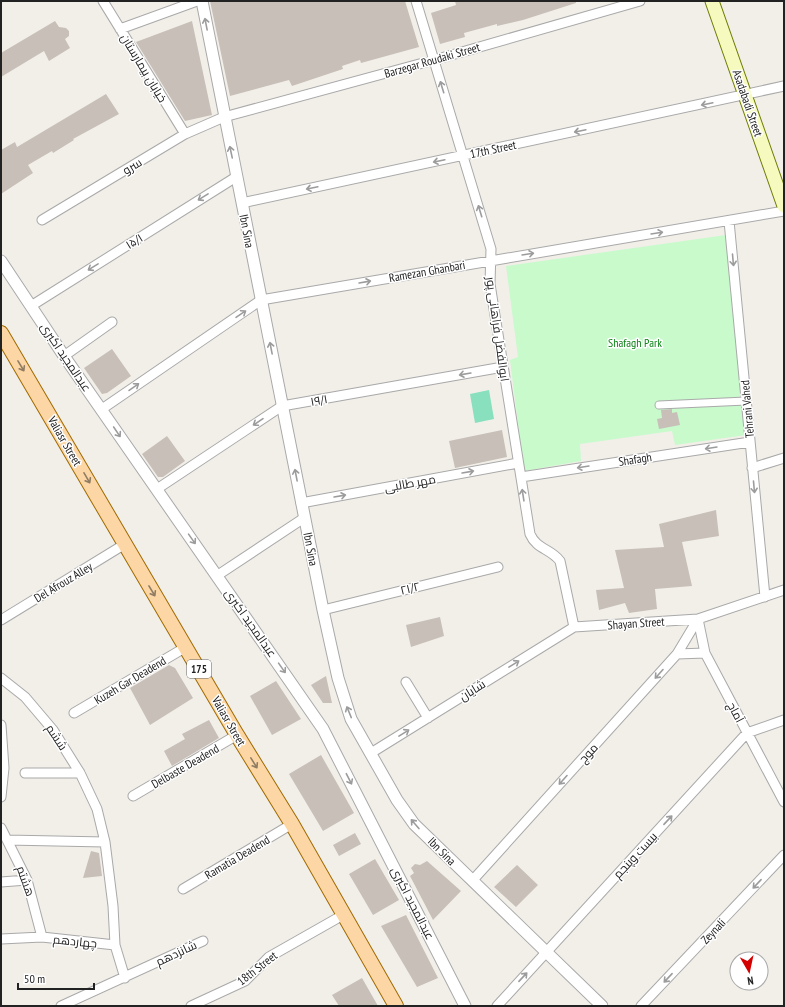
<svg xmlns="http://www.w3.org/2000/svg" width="785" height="1007" font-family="'PT Sans Narrow',Cairo,sans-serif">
<rect width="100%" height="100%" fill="#f2efe9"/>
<path fill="#c8facc" d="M726,235L746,435L675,445L672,431L580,444L581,461L524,471L510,360L518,357L506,266Z"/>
<path fill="#88e0be" d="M489,390L494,419L475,423L470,394Z"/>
<path fill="#c7bfb8" d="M210,1H405L419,47L361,63L360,60L342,66L343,69L292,86L289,80L230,96Z
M455,1H576V3L523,20L497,26V24L464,33L465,37L440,44L431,13L456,5Z
M55,21L59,27L66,28L69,31V36L65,39L70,48L49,61L44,51L1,77V53Z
M192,21L212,115L185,121L136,42Z
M106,94L119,114L73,139L74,140L53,153L52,151L28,165L33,173L1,194V150L15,142L17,147Z
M112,349L131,376L107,393L102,394L84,368Z
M672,409V413L677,412L680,425L659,429L657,419L662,418L661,410Z
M502,430L507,457L455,468L449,441Z
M167,436L185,461L163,477H158L142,454Z
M716,510L719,536L682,542L692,586L655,589L657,609L629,613L625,603L599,610L596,590L624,588L615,550L664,547L659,524Z
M440,617L444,636L411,647L406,625Z
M169,665L175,668L193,698L150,725L130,688Z
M326,676L332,703H323L311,685Z
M276,681L301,719L272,735L250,696Z
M209,720L219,738L172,766L164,751L185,739L182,734Z
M321,755L354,813L323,831L289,774Z
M355,833L361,844L339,856L333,845Z
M91,851L99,853L102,876L83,878Z
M375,859L399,900L373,915L349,874Z
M427,861L461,891L433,920L410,876L414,873L411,868L415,864L420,865Z
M517,865L538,885L516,907L494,887Z
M406,915L438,978L417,987L381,926Z
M362,978L378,1006H339L332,995Z"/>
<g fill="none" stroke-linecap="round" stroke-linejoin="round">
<defs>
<path id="pedestrian" d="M659,405L746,401"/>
<path id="minor" d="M103,1L185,134
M416,1L491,249L490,284L530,534C537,550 550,548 560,561L574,627
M120,29L197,1
M242,203L784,86
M42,220L185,134L224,117L434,60L640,1
M729,221L765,597
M31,306L236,177
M64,356L112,322
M102,409L261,300L784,211
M752,468L784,458
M521,477L750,442
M157,489L282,406L503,367
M301,503L518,463
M218,575L304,518
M323,610L498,567
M698,619L705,653L784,802
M1,620L125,544
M677,654L705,653
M1,678L25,697L53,730L80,773L97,809L105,842L113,906L115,945L125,978
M406,682L428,718
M74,713L186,647
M1,725L4,768L1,797
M371,753L574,627L698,619L784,590
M25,773H80
M133,796L237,735
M1,828L27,880L42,937
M7,840L105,842
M472,881L677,654L698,619
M1,882L27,880
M183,889L292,824
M1,939L42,937L115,945
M61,1006L203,941
M191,1006L245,981L269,957L343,915
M497,1006L747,733L784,720
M641,1006L784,855"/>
<path id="tertiary" d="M202,1L323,610L338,678L351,719L397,800L414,824L602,1006
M1,261L64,356L323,729L465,1006"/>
<path id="secondary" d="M712,1L784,206"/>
<path id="primary" d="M1,333L237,735L292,824L396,1006"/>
</defs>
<use href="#pedestrian" stroke="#a9a9a9" stroke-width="9"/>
<use href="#minor" stroke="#a9a9a9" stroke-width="11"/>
<use href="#tertiary" stroke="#a9a9a9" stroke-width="13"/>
<use href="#secondary" stroke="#707d05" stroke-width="15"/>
<use href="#primary" stroke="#a06b00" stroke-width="16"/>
<use href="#pedestrian" stroke="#fff" stroke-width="7"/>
<use href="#minor" stroke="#fff" stroke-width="9"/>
<use href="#tertiary" stroke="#fff" stroke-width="11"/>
<use href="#secondary" stroke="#f7fabf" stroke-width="13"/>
<use href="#primary" stroke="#fcd6a4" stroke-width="14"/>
</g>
<defs><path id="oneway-shaft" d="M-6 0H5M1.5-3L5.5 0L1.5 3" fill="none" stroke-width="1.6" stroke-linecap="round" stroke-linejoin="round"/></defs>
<g stroke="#9c9c9c">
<use href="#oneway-shaft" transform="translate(206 24) rotate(-101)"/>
<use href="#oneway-shaft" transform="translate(442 87) rotate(-107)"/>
<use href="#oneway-shaft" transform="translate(707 104) rotate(168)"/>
<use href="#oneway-shaft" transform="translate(580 131) rotate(168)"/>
<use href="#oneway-shaft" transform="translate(231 152) rotate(-102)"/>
<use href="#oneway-shaft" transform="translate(439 161) rotate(168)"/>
<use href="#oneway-shaft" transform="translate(312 188) rotate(168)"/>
<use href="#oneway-shaft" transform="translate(203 197) rotate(148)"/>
<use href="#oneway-shaft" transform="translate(480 211) rotate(-107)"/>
<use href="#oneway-shaft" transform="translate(657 233) rotate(-9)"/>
<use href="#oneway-shaft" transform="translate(528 254) rotate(-9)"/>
<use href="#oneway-shaft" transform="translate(733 260) rotate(85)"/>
<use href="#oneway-shaft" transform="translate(93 267) rotate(148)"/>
<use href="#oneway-shaft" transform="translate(365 282) rotate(-10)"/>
<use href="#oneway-shaft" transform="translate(241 314) rotate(-34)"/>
<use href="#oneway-shaft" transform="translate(271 348) rotate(-101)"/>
<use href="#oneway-shaft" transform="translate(465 374) rotate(170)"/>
<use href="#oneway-shaft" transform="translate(134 387) rotate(-35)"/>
<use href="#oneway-shaft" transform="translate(258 422) rotate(146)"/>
<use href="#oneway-shaft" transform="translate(117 432) rotate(56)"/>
<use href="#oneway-shaft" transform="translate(711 448) rotate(171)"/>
<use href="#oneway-shaft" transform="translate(583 467) rotate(171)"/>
<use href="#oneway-shaft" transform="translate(468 472) rotate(-10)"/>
<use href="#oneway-shaft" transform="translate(296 475) rotate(-101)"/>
<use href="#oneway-shaft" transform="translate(754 487) rotate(85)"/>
<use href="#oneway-shaft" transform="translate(523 495) rotate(-99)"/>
<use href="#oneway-shaft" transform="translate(340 496) rotate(-10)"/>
<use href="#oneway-shaft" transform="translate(192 539) rotate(55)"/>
<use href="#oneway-shaft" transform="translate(514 664) rotate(-32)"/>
<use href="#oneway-shaft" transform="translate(282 668) rotate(55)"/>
<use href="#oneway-shaft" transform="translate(659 674) rotate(132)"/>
<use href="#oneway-shaft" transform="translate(349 712) rotate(-112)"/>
<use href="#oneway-shaft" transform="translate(404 733) rotate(-32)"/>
<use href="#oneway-shaft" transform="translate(349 779) rotate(63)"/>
<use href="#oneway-shaft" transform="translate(563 780) rotate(132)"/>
<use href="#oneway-shaft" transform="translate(668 820) rotate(-47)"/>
<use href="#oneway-shaft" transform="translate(415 824) rotate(-131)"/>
<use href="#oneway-shaft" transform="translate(757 884) rotate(133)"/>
<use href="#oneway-shaft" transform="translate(523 977) rotate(-47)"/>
<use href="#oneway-shaft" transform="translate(668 978) rotate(133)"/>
</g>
<g stroke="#8f7c63">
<use href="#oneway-shaft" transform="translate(21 366) rotate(59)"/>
<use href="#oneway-shaft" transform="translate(87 478) rotate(60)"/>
<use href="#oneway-shaft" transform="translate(152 591) rotate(59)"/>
<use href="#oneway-shaft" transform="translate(254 763) rotate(58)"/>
</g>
<g text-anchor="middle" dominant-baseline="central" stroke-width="3" stroke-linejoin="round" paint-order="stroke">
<rect fill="#fff" stroke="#646464" stroke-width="1" x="187" y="660" width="24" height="18" rx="3"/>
<g font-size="11" font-weight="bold" fill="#222">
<text x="199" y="669">175</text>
</g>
<g font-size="12" fill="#222" stroke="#fff">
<text transform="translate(432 60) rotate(-16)">Barzegar Roudaki Street</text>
<text transform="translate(144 68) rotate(59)">خیابان بیمارستان</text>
<text transform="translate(748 103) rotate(71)">Asadabadi Street</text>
<text transform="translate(493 149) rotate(-12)">17th Street</text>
<text transform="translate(132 166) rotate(-31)">سرو</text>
<text transform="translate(247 231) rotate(79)">Ibn Sina</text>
<text transform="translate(134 241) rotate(-32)">۱۵/۱</text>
<text transform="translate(427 271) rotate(-10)">Ramezan Ghanbari</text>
<text transform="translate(498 329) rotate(82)">ابوالفضل فراهانی پور</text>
<text transform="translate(66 357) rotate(56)">عبدالمجید اکبری</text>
<text transform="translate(319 400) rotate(-10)">۱۹/۱</text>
<text transform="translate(747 409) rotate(-95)">Tehrani Vahed</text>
<text transform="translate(65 441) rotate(60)">Valiasr Street</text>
<text transform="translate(635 459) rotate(-9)">Shafagh</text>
<text transform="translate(410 483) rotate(-10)">مهر طالبی</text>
<text transform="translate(311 549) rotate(79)">Ibn Sina</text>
<text transform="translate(63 582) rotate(-31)">Del Afrouz Alley</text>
<text transform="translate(410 588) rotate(-14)">۲۱/۲</text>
<text transform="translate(251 623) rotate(55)">عبدالمجید اکبری</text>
<text transform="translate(636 623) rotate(-4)">Shayan Street</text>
<text transform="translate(130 680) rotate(-31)">Kuzeh Gar Deadend</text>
<text transform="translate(472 690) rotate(-32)">شایان</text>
<text transform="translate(736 712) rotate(62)">آماج</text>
<text transform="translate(229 721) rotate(60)">Valiasr Street</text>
<text transform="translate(57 737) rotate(57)">ششم</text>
<text transform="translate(588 753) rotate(-48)">موج</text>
<text transform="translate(185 766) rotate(-30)">Delbaste Deadend</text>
<text transform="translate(442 851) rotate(45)">Ibn Sina</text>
<text transform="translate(635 855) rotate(-47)">بیست وپنجم</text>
<text transform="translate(237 857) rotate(-31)">Ramatia Deadend</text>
<text transform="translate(26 881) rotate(70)">هشتم</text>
<text transform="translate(413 903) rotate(63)">عبدالمجید اکبری</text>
<text transform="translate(713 931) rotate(-47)">Zeynali</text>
<text transform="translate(75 941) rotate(6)">چهاردهم</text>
<text transform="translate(176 953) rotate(-25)">شانزدهم</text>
<text transform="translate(257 968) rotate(-38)">18th Street</text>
</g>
<g font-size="12" fill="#0c8416" stroke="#fff">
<text x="635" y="342">Shafagh Park</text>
</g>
</g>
<rect width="785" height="1007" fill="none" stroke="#222222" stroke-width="4"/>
<g transform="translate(749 971) rotate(171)"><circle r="19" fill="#ffffff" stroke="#a7a7a7"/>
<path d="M0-3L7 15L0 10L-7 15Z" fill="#d40000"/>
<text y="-6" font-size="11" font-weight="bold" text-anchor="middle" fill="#222222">N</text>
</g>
<path d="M18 983v6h76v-6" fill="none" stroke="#222222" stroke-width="2"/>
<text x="24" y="983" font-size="12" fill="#222222" stroke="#ffffff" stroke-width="3" paint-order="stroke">50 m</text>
</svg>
